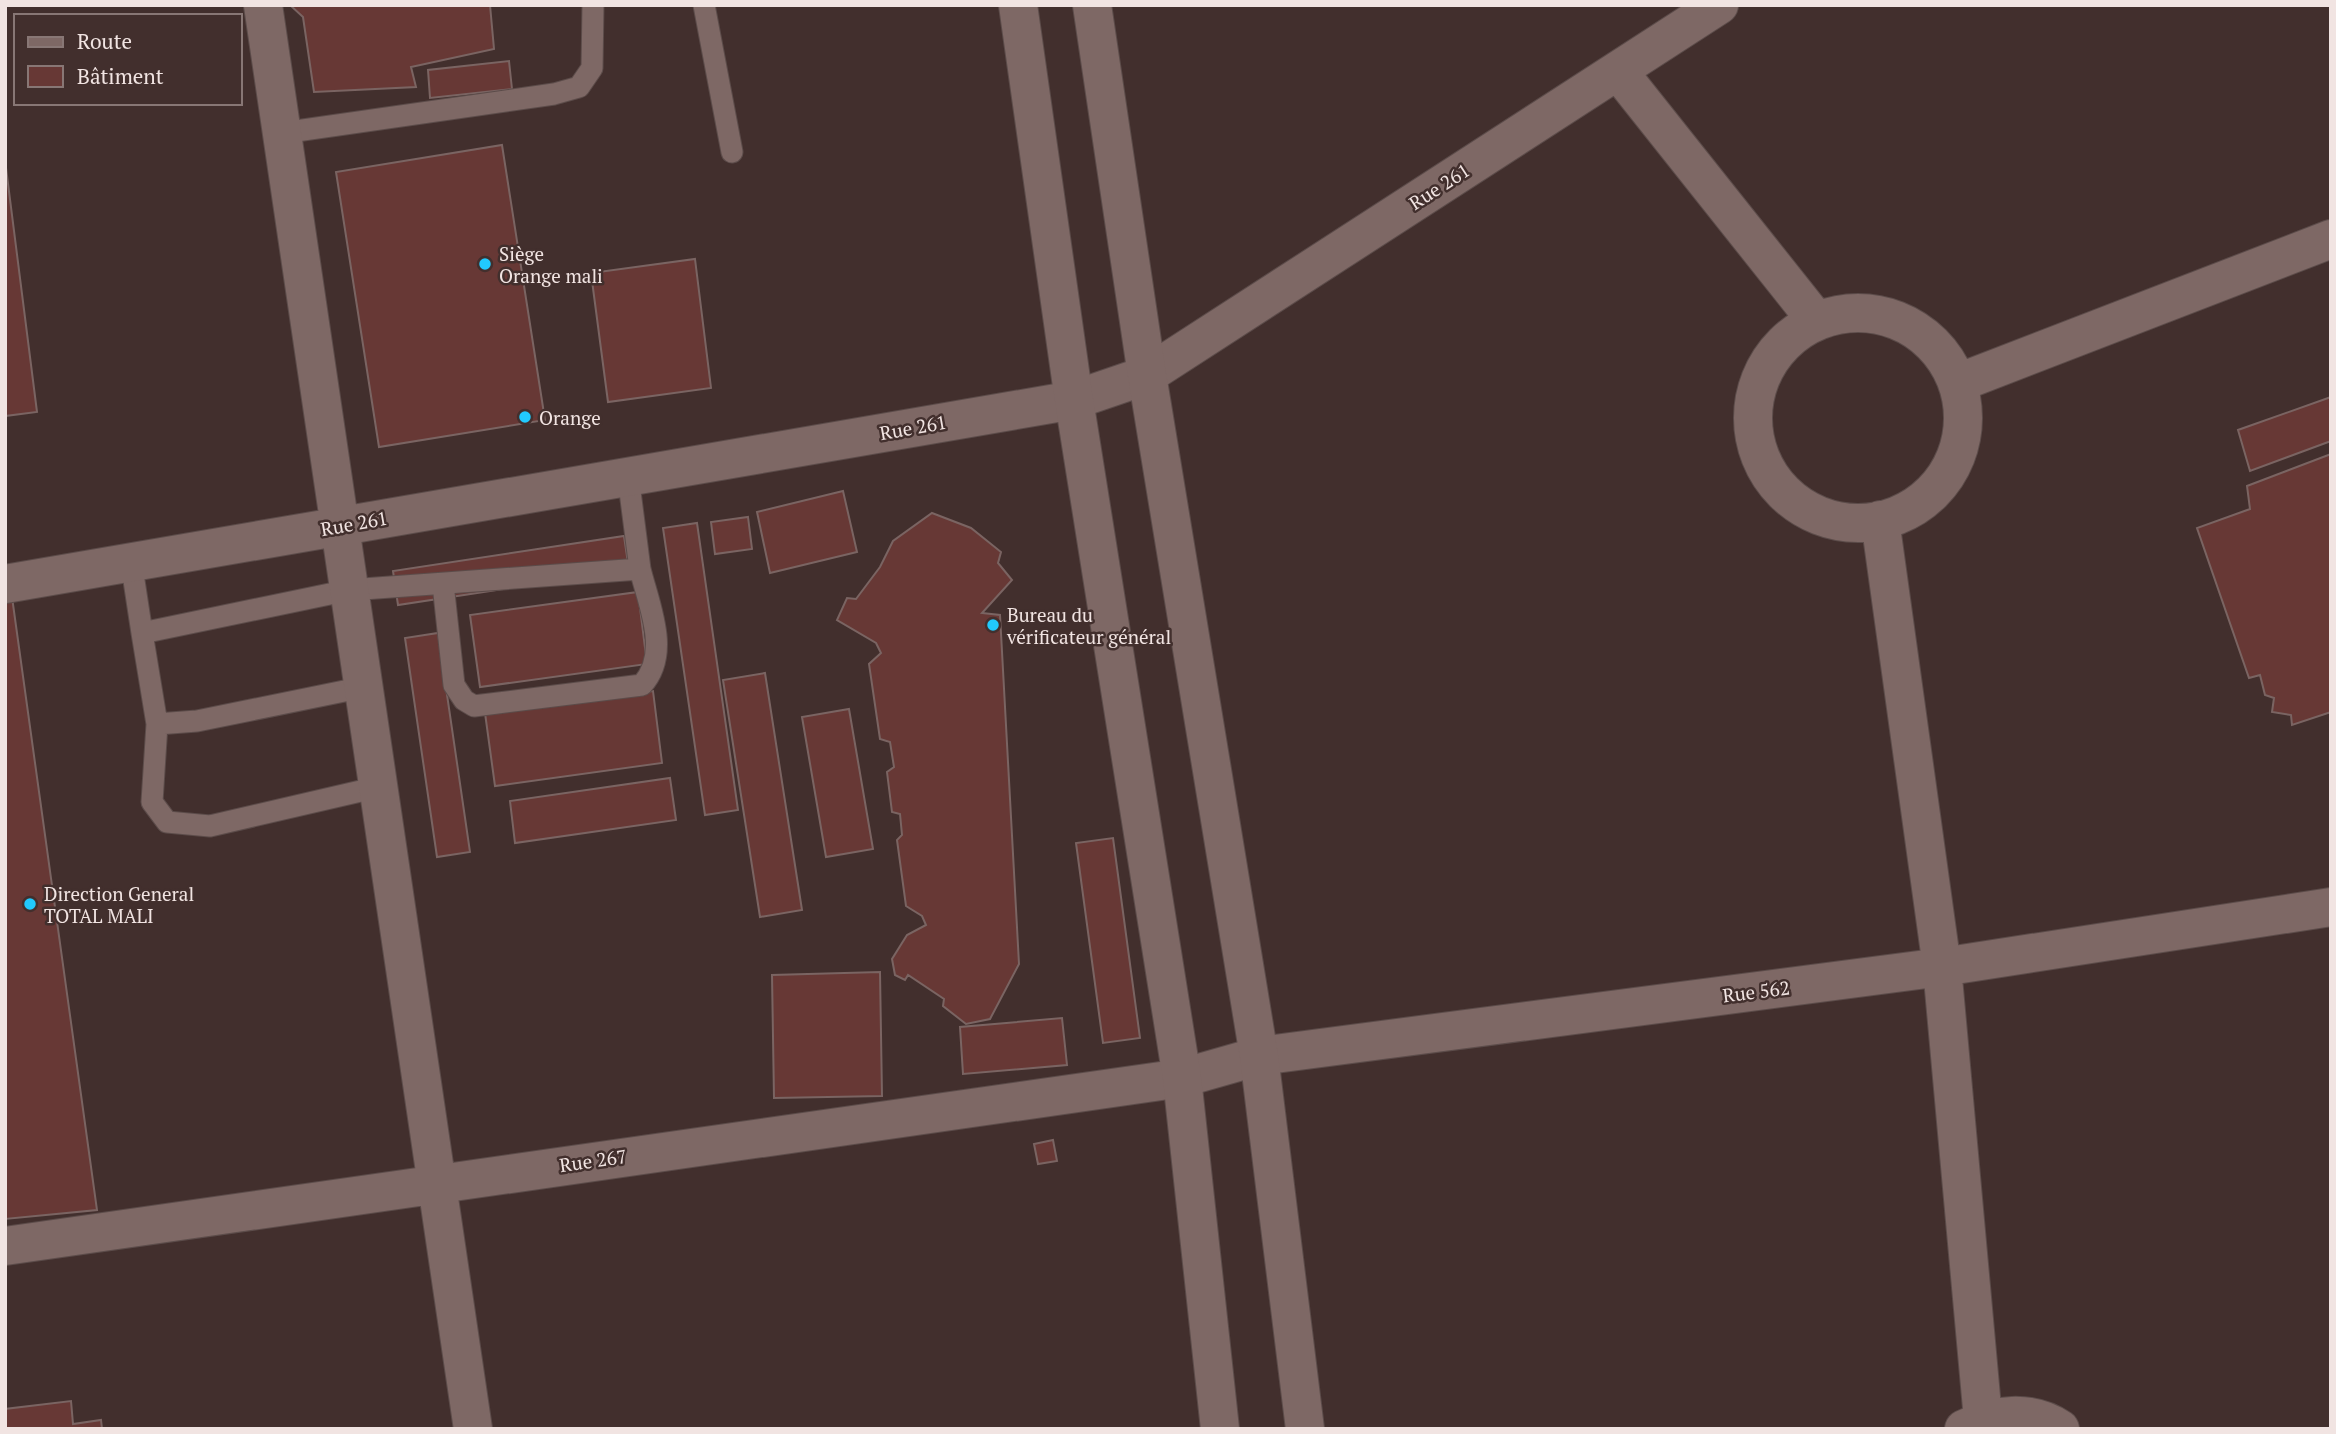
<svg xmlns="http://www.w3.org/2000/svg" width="2336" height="1434" font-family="'PT Serif',serif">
<rect width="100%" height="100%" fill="#422f2d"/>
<path fill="#673835" stroke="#7a6462" stroke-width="2" d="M490,5L494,49L411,67L416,87L314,92L303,17L290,5Z
M509,61L512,89L430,98L428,70Z
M502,145L545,420L379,447L336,172Z
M5,160L37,412L5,416Z
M695,259L711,388L608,402L591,273Z
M2331,397V441L2250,471L2238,430Z
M2331,454V712L2292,725L2291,715L2272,712L2274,698L2265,695L2260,675L2249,678L2197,528L2250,509L2247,486Z
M843,491L857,552L770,573L757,512Z
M932,513L971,528L1001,552L998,563L1012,580L982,613L1000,615L1019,964L990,1019L966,1024L943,1006L944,999L908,975L905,980L895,975L892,959L907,935L926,925L922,916L906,906L897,840L902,835L900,814L892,812L887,772L894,767L890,742L880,739L869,664L881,653L876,643L837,620L847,598L856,599L880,567L893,541Z
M748,517L752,549L715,554L711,522Z
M697,523L738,810L705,815L663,528Z
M624,536L629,570L398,605L393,571Z
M638,592L647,664L480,687L470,615Z
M12,597L97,1210L5,1219V599Z
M438,633L470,852L437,857L405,638Z
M765,673L802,910L760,917L723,680Z
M653,691L662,763L495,786L485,713Z
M849,709L873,849L826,857L802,717Z
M670,778L676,820L515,843L510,801Z
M1113,838L1140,1038L1103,1043L1076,843Z
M880,972L882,1096L774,1098L772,975Z
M1062,1018L1067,1065L963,1074L960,1027Z
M1053,1140L1057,1161L1038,1164L1034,1144Z
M71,1401L73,1424L101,1420L102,1429H5V1409Z"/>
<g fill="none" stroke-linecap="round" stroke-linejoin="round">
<defs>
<path id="service" d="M704,5L732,152
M282,133L554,94L579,87L592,68L593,5
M131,561L142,633L349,590L640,569L628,476
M443,584L454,685L464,700L474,706L642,685C671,653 649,606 640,569
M142,633L157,724L197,721L364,687
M157,724L152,802L167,822L210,826L378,787"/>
<path id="minor" d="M263,5L473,1429
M1618,71L1816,320
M1753 418a105 105 0 1 1 210 0a105 105 0 1 1-210 0Z
M1958,383L2331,239
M1880,520L1942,967L1983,1419
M5,584L1074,400L1147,375L1719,5
M5,1246L1182,1078L1259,1056L1942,967L2331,907
M1964,1429C1993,1414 2031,1409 2060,1429"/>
<path id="tertiary" d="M1018,5L1074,400L1182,1078L1220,1429
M1092,5L1147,375L1259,1056L1305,1429"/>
</defs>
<use href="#service" stroke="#5c4c4a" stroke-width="23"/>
<use href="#minor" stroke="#5c4c4a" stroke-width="40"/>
<use href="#tertiary" stroke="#5c4c4a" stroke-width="40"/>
<use href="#service" stroke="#7e6865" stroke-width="21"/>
<use href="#minor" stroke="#7e6865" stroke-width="38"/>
<use href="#tertiary" stroke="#7e6865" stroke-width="38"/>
</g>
<g fill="#21c9fd" stroke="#422f2d" stroke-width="2.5">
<circle cx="485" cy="264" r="7"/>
<circle cx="525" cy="417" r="7"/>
<circle cx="993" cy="625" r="7"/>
<circle cx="30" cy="904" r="7"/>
</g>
<g text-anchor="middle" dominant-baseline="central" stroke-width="5" stroke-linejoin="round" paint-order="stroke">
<g font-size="19" fill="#f1e4e2" stroke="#422f2d">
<text transform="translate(1439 186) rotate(-33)">Rue 261</text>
<text transform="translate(913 427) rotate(-10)">Rue 261</text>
<text transform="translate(354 523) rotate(-10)">Rue 261</text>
<text transform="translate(1756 991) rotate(-7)">Rue 562</text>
<text transform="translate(593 1160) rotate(-8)">Rue 267</text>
</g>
<g font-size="19" fill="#f1e4e2" stroke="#422f2d" text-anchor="start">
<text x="499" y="253">Siège<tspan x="499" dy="22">Orange mali</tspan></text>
<text x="539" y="417">Orange</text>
<text x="1007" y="614">Bureau du<tspan x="1007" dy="22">vérificateur général</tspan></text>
<text x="44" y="893">Direction General<tspan x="44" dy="22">TOTAL MALI</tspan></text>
</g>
</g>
<rect width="2336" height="1434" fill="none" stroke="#f1e4e2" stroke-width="14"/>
<rect x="14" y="14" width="228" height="91" fill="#422f2d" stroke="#887775" stroke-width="2"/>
<rect x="28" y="37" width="35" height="10" fill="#7e6865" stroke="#887775" stroke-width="2"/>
<text x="77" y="49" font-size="21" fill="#f1e4e2">Route</text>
<rect x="28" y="66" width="35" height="21" fill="#673835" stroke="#887775" stroke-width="2"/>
<text x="77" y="84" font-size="21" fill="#f1e4e2">Bâtiment</text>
</svg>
